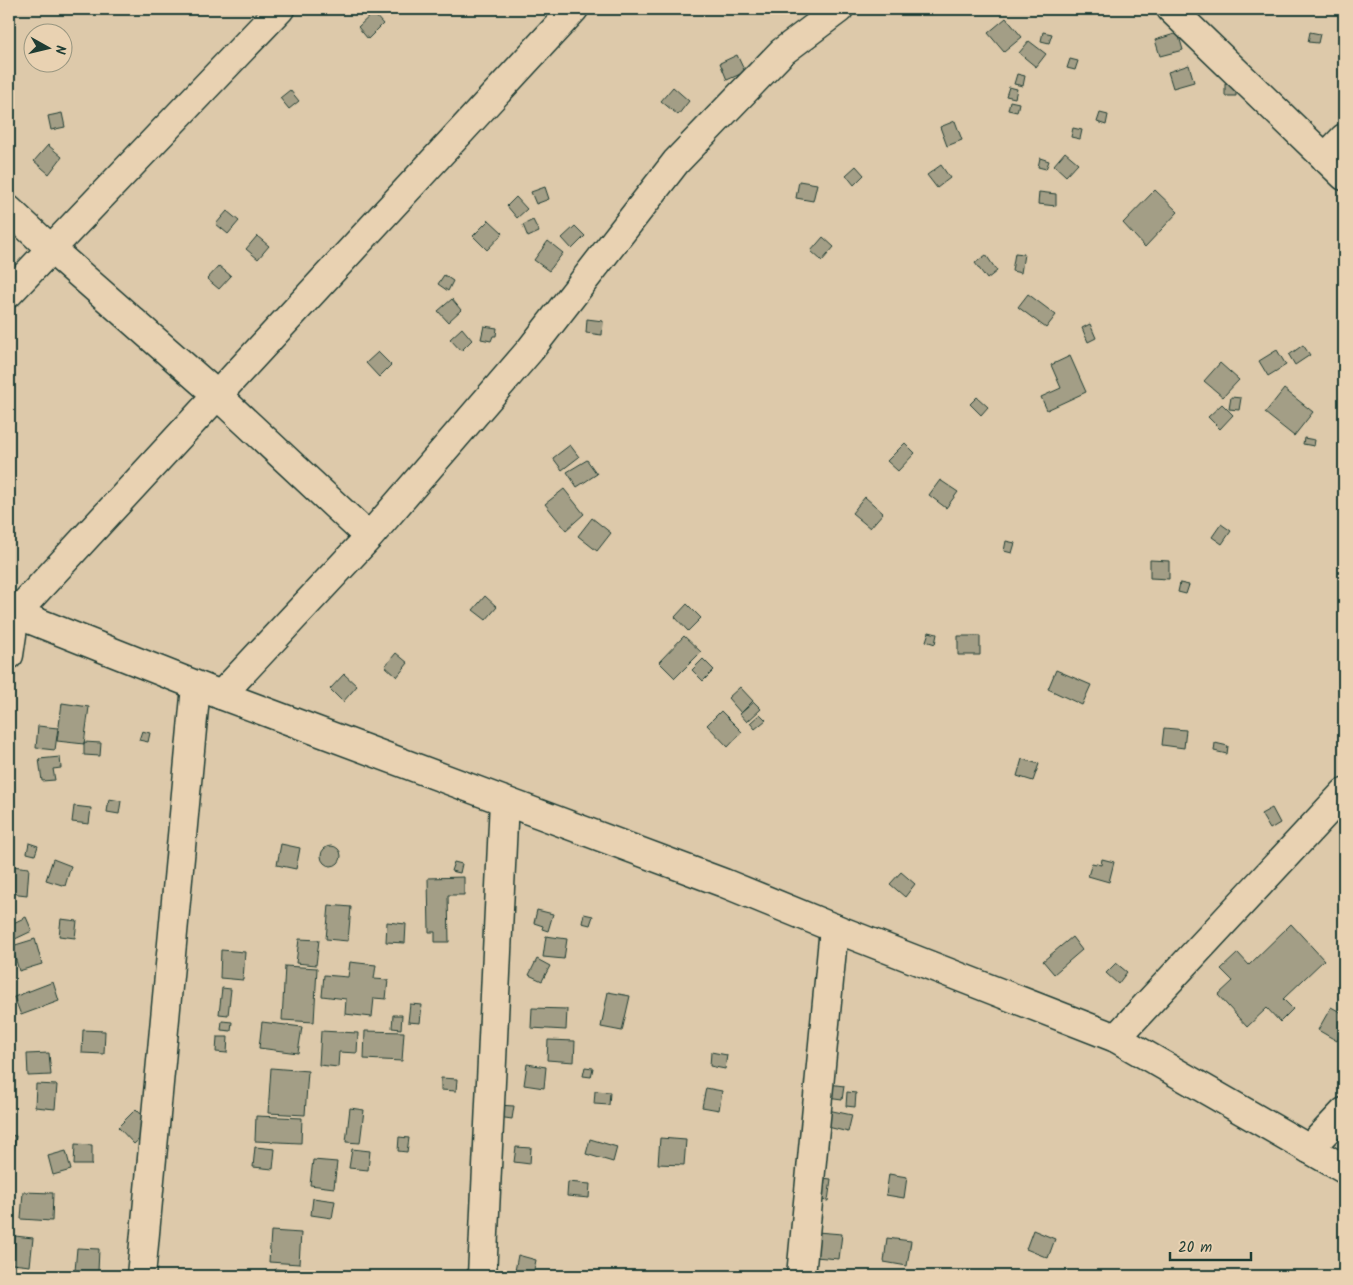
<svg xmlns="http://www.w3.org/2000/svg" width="1353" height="1285" font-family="Kalam,sans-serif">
<rect width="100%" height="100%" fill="#ddc9aa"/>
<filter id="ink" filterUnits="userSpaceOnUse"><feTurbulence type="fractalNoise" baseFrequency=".02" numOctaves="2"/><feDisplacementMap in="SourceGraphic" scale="10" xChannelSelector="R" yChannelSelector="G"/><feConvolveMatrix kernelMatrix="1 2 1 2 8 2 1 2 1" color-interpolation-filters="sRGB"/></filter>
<g filter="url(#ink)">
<path fill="#a39e86" stroke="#1f3d34" d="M373,13L383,24L368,39L358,27Z
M1006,18L1022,37L1004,52L988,33Z
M1043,32L1052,34L1049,43L1041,41Z
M1310,32L1320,34L1318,43L1308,42Z
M1178,33L1183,50L1160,56L1155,40Z
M1029,41L1046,54L1036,67L1019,53Z
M737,55L745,72L727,80L720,63Z
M1070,59L1078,61L1075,70L1067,68Z
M1189,65L1194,82L1173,88L1168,72Z
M1017,74L1025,76L1023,86L1014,84Z
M1225,84L1236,85V96H1225Z
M673,87L689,101L678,115L661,101Z
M1009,87L1017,89L1015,98L1006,96Z
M290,90L299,101L289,109L280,98Z
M1010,101L1019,103L1017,112L1008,110Z
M62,113L65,127L51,130L48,116Z
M1100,113L1108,115L1106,125L1097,122Z
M955,121L962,140L947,146L940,127Z
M1073,128L1082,130L1080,139L1071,137Z
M48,145L62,157L49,174L34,161Z
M1065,152L1078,163L1066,176L1054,165Z
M1040,158L1049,161L1046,169L1038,167Z
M941,165L950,178L937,188L927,175Z
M856,166L864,175L854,185L846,175Z
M799,181L817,184L813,201L796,198Z
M545,187L549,199L536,204L531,192Z
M1155,190L1178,212L1145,247L1123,223Z
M1039,192L1056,194V206L1038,204Z
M516,197L527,209L517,218L507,206Z
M227,211L239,221L228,234L216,224Z
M489,220L503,233L487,250L473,236Z
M533,220L539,232L528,237L523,225Z
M575,226L585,236L572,249L562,238Z
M257,236L269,246L258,259L246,249Z
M823,237L834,247L822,261L811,251Z
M548,241L563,253L549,271L534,260Z
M1015,253L1024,254L1021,273L1012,271Z
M986,255L997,271L987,279L975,263Z
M219,266L231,276L219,289L207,279Z
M444,275L453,281L448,291L438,284Z
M1028,294L1056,315L1046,328L1018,307Z
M452,299L461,310L448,322L438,311Z
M587,319L603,321L602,335L586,333Z
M1090,324L1096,338L1088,342L1082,328Z
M484,326L497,328L496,336H493L491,341L481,339Z
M462,328L472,340L461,351L450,339Z
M1303,345L1310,355L1295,365L1289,355Z
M1277,350L1286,365L1268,376L1259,361Z
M378,352L391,365L379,377L366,363Z
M1070,356L1086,392L1047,410L1041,397L1061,388L1051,365Z
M1220,363L1239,380L1223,397L1204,381Z
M1284,389L1313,412L1294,436L1265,413Z
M977,397L988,407L981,415L970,404Z
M1231,397L1241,398L1239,410L1229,409Z
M1222,404L1233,415L1220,429L1208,417Z
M1304,438L1315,440L1314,446L1303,444Z
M905,443L915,453L898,471L887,461Z
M570,445L579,457L562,470L553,458Z
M587,460L597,474L577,487L567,472Z
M940,480L958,492L946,508L929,495Z
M564,489L584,514L566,530L545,504Z
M865,497L883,513L870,528L852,513Z
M592,518L611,533L597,551L578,536Z
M1221,524L1231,531L1222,544L1212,537Z
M1006,541L1015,543L1012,553L1004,551Z
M1150,560L1169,561V579L1150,578Z
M1180,583L1189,585L1186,594L1178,592Z
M485,596L497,607L486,620L473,610Z
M687,604L701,618L688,631L675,617Z
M929,632L937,634L935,644L926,641Z
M684,636L701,652L675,678L659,662Z
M958,636H980V655H958Z
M396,653L408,663L397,677L385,666Z
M703,659L714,670L703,681L692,670Z
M1056,670L1091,685L1082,705L1048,689Z
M344,674L357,686L343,702L330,689Z
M740,687L753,701L741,713L728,698Z
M754,702L761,709L747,722L740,714Z
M62,703L89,707L84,744L57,741Z
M721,711L742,732L728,747L707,725Z
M760,714L766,720L755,729L750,723Z
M38,726L58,728L55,750L36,748Z
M1164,728L1186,730L1184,748L1162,745Z
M142,731L150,733L148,742L139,740Z
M84,742L101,743L100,756L84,755Z
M1215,743L1228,746L1227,754L1214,751Z
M60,757L61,768L53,769L55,780L42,781L39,759Z
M1022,759L1039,764L1033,781L1017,776Z
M109,799L121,801L119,814L107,812Z
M74,806L91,808L89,824L72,822Z
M1272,808L1280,823L1270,829L1261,814Z
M29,843L38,846L35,855L27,853Z
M281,844L300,848L296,869L277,865Z
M321 856a10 10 0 1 1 20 0a10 10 0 1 1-20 0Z
M53,859L71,866L65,886L46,880Z
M1102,859L1114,862L1109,882L1088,876L1092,863L1101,865Z
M454,862L462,864L460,873L451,871Z
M12,866L29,868L27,895L10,893Z
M901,872L915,884L905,897L890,884Z
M464,877V895H448L449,942H435V932H429L428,878Z
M329,905L351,907L348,941L326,939Z
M537,910L553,914L548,931L542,929L543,926L534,923Z
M584,914L593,916L590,925L582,923Z
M26,917L32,931L13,940L9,931V925Z
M61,919L77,921L75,938L59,936Z
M387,922L406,924L405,943L386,942Z
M1291,924L1324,960L1283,999L1293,1009L1280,1022L1267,1008L1247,1027L1218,995L1233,981L1221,969L1238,953L1249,965Z
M546,936L567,939L564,959L543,957Z
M1072,937L1082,950L1054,974L1043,961Z
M35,939L42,964L19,971L12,946Z
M299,939L319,940L316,965L296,963Z
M221,950L245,952L243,980L220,978Z
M537,959L550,966L542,981L529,975Z
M350,962L376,965L374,979L388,980L386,999L374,998L372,1017L345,1014L346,999L322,996L324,975L348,977Z
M1116,963L1127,972L1118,984L1106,973Z
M285,966L317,968L314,1022L282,1020Z
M53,982L59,1001L21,1015L14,997Z
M222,988L231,989L228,1015L219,1014Z
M608,992L630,996L622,1031L601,1027Z
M410,1004L422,1005L420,1023L408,1022Z
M1331,1007L1344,1014V1030L1337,1041L1318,1030Z
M532,1008L567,1009L566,1030L531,1028Z
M393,1015H402L401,1029L392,1028Z
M222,1021L232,1022L231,1031L221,1030Z
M262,1022L302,1027L298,1053L259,1048Z
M83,1030L105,1031L104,1054L82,1053Z
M321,1031L358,1033L357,1053L339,1052L338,1067L319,1065Z
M365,1031L404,1032L402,1061L364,1059Z
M217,1037H228L227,1053L216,1052Z
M548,1040L575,1041L574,1062L547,1060Z
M711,1052L727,1055L725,1069L710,1066Z
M49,1053L51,1075L28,1076L27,1054Z
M527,1064L546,1067L544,1088L524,1085Z
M585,1067L593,1068L591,1077L583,1076Z
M271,1068L308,1071L305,1115L268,1113Z
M441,1078L457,1079L456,1091L441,1090Z
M36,1084L57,1085L55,1109L35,1107Z
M829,1084L844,1086L842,1100L827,1098Z
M706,1088L722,1091L719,1110L702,1107Z
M595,1091L610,1092L609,1105L594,1104Z
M847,1092L856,1093L855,1107L846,1106Z
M498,1105L514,1106L512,1119L498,1117Z
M350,1108L364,1110L360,1143L346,1142Z
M136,1109L153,1127L134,1144L118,1127Z
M823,1109L852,1115L848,1132L820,1125Z
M256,1116L302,1118L301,1143L255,1141Z
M9,1135L16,1136L13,1155H9Z
M399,1137L409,1138L407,1152L398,1151Z
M660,1138L686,1140L684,1165L658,1164Z
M590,1139L617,1147L613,1162L586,1154Z
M75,1144L92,1145V1165H74Z
M255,1147L275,1149L273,1169L253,1167Z
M516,1147L531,1148L530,1164L514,1162Z
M352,1149L370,1151L368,1170L349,1168Z
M66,1151L71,1170L53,1175L48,1156Z
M313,1160L337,1162L334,1188L310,1185Z
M889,1174L907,1177L904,1198L886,1195Z
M814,1177L831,1179L828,1201L811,1199Z
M568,1182L590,1184L589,1198L567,1196Z
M23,1192L53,1193L52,1221L21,1219Z
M313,1198L335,1201L332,1218L311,1215Z
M1033,1230L1055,1239L1048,1258L1026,1249Z
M271,1231L301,1233L299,1264L269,1262Z
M817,1232L842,1234L839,1259L815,1257Z
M15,1236L33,1238L30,1266L12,1264Z
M887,1238L911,1241L907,1266L884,1262Z
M77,1248L99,1249L98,1272L75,1271Z
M518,1255L536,1260L533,1275L515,1271Z
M276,1269L298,1272V1276H275Z"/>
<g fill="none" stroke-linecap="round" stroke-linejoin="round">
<defs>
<path id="minor" d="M1171,9L1344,176
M1325,158L1344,138
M9,210L51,249L217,395L369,537
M9,293L280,9
M9,655L15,614L574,9
M221,695L369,537L530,350L676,162L782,52L839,9
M1116,1038L1344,793
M1309,1149L1344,1112
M141,1276L196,686
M482,1276L504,801
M801,1276L834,928"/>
<path id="tertiary" d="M9,611L221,695L724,883L834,928L1116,1038L1344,1169"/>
</defs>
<use href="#minor" stroke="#1f3d34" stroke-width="31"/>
<use href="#tertiary" stroke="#1f3d34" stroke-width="31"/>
<use href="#minor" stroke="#e9d2b2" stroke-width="28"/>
<use href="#tertiary" stroke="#e9d2b2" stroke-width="28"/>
</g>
</g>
<rect width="1353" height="1285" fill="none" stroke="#e9d2b2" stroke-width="30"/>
<rect x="15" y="15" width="1323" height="1255" fill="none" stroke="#1f3d34" stroke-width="2" filter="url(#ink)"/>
<g transform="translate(48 48) rotate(98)"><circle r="24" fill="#e9d2b2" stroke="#989680"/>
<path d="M0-4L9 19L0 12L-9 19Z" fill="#1f3d34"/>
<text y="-8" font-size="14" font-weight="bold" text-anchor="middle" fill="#1f3d34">N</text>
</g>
<path d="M1170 1252v8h81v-8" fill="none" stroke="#1f3d34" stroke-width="2.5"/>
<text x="1178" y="1252" font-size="15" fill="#1f3d34" stroke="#e9d2b2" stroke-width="4" paint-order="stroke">20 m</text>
</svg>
